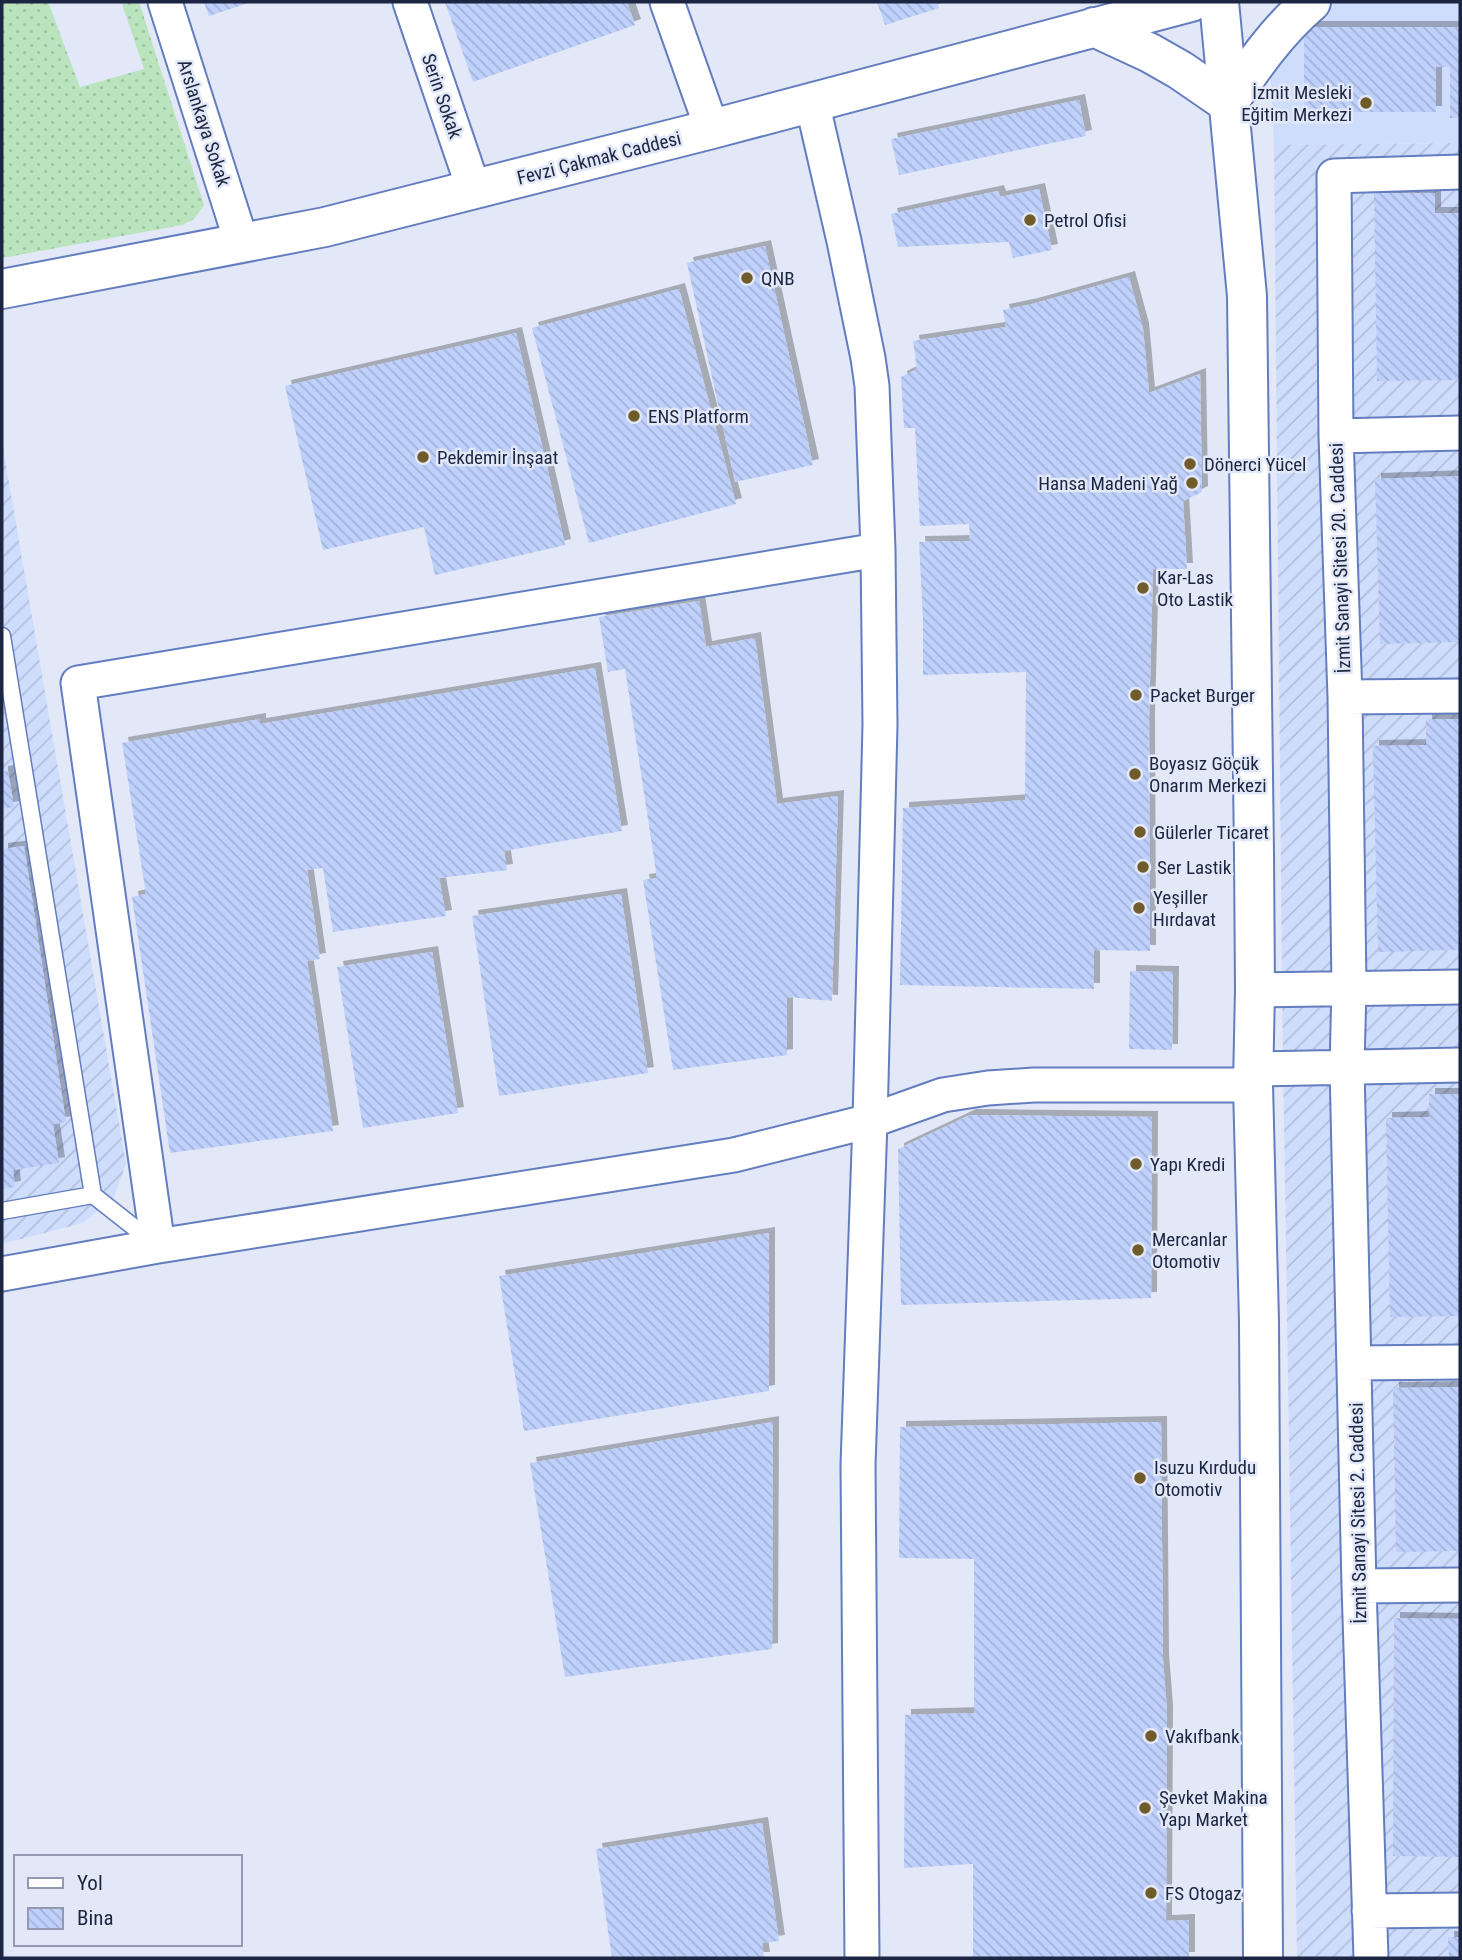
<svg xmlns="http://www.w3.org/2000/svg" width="1462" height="1960" font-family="'Roboto Condensed',sans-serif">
<defs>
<pattern id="industrial-furrows" width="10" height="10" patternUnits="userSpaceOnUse" patternTransform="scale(1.75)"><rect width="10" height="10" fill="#cfddfd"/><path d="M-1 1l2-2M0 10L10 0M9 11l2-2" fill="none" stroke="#b1beda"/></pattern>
<pattern id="grass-dots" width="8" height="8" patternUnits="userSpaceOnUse" patternTransform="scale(1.75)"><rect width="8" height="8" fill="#bae4bd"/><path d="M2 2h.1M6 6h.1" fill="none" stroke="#9fc3a4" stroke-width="1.8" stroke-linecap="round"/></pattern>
<pattern id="building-back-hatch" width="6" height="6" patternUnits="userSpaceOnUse" patternTransform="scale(1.75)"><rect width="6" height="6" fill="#bed0fb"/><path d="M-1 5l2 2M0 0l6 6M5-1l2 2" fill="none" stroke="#a3b2d8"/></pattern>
<filter id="shadow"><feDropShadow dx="6" dy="-6" stdDeviation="0" flood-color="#0004"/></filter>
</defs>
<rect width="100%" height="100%" fill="#e2e8f7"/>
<path fill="#cfddfd" d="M1329,2H1460V143L1274,145L1270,63Z"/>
<path fill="url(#industrial-furrows)" d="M1460,143V1958H1297L1282,990L1274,145Z
M2,442L126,1164L114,1197L83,1223L2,1244Z"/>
<path fill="url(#grass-dots)" d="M2,2H48L80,87L144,69L122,4L128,2H139L204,205L194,219L182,225L2,258Z"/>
<path fill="url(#building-back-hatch)" filter="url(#shadow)" d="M204,2H251L209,16Z
M445,2H627L635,25L473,82Z
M877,2H937L939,8L885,25Z
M1304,27H1460V118H1450V67H1436V112H1304Z
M1079,100L1086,136L899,175L891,139Z
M1039,189L1052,250L1013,258L1009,242L898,247L891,214L998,191L1000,197Z
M1374,193H1435V213H1460V380L1377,381Z
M765,246L813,465L735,482L687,263Z
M1129,277L1143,329L1149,393L1200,374L1202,492L1183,501L1187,569H1153L1149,719L1150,951L1094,950V989L900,985L903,808L1025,800L1026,672L923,675V619L919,542L970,541L969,524L920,526L915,428H904L901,377L917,369L913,341L1006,327L1003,310L1032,304Z
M679,289L736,504L589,543L532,328Z
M516,333L565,545L435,575L424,527L323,550L285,386Z
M1460,476V642L1380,644L1375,479Z
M699,601L706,647L755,638L777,804L838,796L832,1001L787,997V1055L673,1070L643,880L657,878L625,669L608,672L599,617Z
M595,668L622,831L504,851L507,870L439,878L446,916L333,932L323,868L307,870L320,959L307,961L333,1131L170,1153L132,897L146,894L122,743L260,719V724Z
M1426,719H1460V950L1378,952L1373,746L1426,745Z
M8,771L14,807L2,809V772Z
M24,846L66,1122L53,1124L59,1163L13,1170L15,1187L2,1189V849Z
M621,894L648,1073L499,1096L472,916Z
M432,952L458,1113L363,1128L337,967Z
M1130,971L1173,972L1172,1050L1129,1049Z
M1429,1094H1460V1316L1390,1317L1386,1118L1429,1117Z
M970,1115L1152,1117L1151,1298L901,1305L898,1149Z
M769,1233V1391L524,1431L499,1276Z
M1460,1387V1551L1396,1552L1393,1388Z
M773,1422L772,1649L565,1677L530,1463Z
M1161,1422L1163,1660L1167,1711L1166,1921L1189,1920V1958H973V1864L904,1868L905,1715L974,1713V1559L899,1558L900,1427Z
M1394,1618L1460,1619V1857L1393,1856Z
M762,1823L779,1941L762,1943L764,1958H612L596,1849Z
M1448,1937H1460V1958H1449Z"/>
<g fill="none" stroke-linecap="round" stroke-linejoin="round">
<defs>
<path id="service" d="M2,636L93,1195L2,1211
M93,1195L154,1243"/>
<path id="minor" d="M165,2L242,244
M410,2L474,190
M667,2L712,129
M812,102L844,241L868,358L872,386L878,550L880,725L870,1121L858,1465L862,1958
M1336,436L1460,433
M1345,697L1460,696
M1255,990L1460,987
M1254,1069L1460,1065
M158,1246L78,683L878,550
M2,1274L158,1246L734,1155L870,1121L943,1095L988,1088L1034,1085H1253
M1354,1363L1460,1362
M1359,1586L1460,1585
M1369,1911L1460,1910
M1371,1958L1359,1586L1347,1067L1349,987L1345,697L1336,436L1334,176L1460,172"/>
<path id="tertiary" d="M1219,2L1247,296L1254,854L1255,990L1253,1085L1259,1322L1263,1958
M1094,27L1150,53L1180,70L1228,103C1253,66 1277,31 1311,2
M2,289L325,227L712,129L1191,2"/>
</defs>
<use href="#service" stroke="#637dbf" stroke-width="19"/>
<use href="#minor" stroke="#637dbf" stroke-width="37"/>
<use href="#tertiary" stroke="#637dbf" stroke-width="42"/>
<use href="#service" stroke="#fff" stroke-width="16"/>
<use href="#minor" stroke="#fff" stroke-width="33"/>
<use href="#tertiary" stroke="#fff" stroke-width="38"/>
</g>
<g fill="#705c2b" stroke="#e2e8f7" stroke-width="2.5">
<circle cx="1366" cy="103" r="7"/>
<circle cx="1030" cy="220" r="7"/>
<circle cx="747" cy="278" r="7"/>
<circle cx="634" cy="416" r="7"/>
<circle cx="423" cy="457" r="7"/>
<circle cx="1190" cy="464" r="7"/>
<circle cx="1192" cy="483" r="7"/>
<circle cx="1143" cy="588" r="7"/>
<circle cx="1136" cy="695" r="7"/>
<circle cx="1135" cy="774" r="7"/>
<circle cx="1140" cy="832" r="7"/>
<circle cx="1143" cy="867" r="7"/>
<circle cx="1139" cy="908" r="7"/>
<circle cx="1136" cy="1164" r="7"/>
<circle cx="1138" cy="1250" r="7"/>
<circle cx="1140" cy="1478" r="7"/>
<circle cx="1151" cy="1736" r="7"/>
<circle cx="1145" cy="1808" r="7"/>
<circle cx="1151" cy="1893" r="7"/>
</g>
<g text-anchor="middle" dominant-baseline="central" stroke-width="5" stroke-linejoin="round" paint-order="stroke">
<g font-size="19" fill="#1c2642" stroke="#e2e8f7" text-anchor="start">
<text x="1352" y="92" text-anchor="end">İzmit Mesleki<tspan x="1352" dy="22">Eğitim Merkezi</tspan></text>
<text x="1044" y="220">Petrol Ofisi</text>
<text x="761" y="278">QNB</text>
<text x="648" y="416">ENS Platform</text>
<text x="437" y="457">Pekdemir İnşaat</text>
<text x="1204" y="464">Dönerci Yücel</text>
<text x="1178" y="483" text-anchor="end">Hansa Madeni Yağ</text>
<text x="1157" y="577">Kar-Las<tspan x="1157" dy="22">Oto Lastik</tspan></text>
<text x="1150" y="695">Packet Burger</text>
<text x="1149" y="763">Boyasız Göçük<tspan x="1149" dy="22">Onarım Merkezi</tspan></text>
<text x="1154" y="832">Gülerler Ticaret</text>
<text x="1157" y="867">Ser Lastik</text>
<text x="1153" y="897">Yeşiller<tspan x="1153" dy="22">Hırdavat</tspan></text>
<text x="1150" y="1164">Yapı Kredi</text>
<text x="1152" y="1239">Mercanlar<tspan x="1152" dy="22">Otomotiv</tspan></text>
<text x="1154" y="1467">Isuzu Kırdudu<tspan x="1154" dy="22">Otomotiv</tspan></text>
<text x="1165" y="1736">Vakıfbank</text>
<text x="1159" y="1797">Şevket Makina<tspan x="1159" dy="22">Yapı Market</tspan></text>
<text x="1165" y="1893">FS Otogaz</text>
</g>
<g font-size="19" fill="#1c2642" stroke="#e2e8f7">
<text transform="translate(442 96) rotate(71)">Serin Sokak</text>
<text transform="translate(204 123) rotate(72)">Arslankaya Sokak</text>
<text transform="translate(599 158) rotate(-14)">Fevzi Çakmak Caddesi</text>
<text transform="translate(1340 558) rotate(-92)">İzmit Sanayi Sitesi 20. Caddesi</text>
<text transform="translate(1358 1513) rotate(-91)">İzmit Sanayi Sitesi 2. Caddesi</text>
</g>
</g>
<rect width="1462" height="1960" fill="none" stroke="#1c2642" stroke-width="7"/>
<rect x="14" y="1855" width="228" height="91" fill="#e2e8f7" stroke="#939aaf" stroke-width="2"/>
<rect x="28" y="1878" width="35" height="10" fill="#ffffff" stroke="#939aaf" stroke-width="2"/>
<text x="77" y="1890" font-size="21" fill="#1c2642">Yol</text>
<rect x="28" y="1908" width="35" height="21" fill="url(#building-back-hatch)" stroke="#939aaf" stroke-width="2"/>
<text x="77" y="1925" font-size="21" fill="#1c2642">Bina</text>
</svg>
